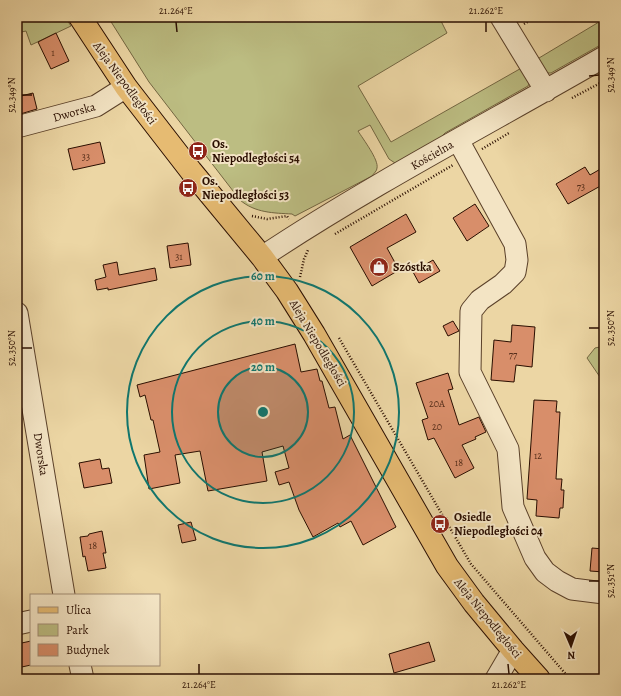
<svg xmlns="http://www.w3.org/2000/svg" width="621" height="696" font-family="Alegreya,serif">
<rect width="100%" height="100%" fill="#ecd6a4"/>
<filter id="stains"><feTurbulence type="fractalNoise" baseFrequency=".005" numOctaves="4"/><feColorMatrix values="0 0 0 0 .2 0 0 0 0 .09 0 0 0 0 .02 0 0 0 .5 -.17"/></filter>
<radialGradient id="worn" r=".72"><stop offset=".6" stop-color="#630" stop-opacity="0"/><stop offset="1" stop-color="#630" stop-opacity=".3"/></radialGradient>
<path fill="#bcbd82" stroke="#736641" d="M17,17H65L71,26L31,45L26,31L17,33Z
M108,17H439L447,33L358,86L391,142L525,66L530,82L528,86L445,133L436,142L401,162L395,163L389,159L370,125L358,131C363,139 379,160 377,168C377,171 374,173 372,176L295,216L292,214C274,213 255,213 240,200L149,82Z
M604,19V43L551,73H546L534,61Z
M604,346V383L587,358L595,348Z"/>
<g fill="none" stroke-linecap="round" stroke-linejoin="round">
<path stroke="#6d7565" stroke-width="4.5" d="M17,457L20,456"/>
</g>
<path fill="#d88e6a" stroke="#2a0e00" d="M56,33L69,61L51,69L38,42Z
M33,93L37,109L17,115V97Z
M100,142L105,163L73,170L68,149Z
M585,167L590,175L604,167V184L568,204L556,184Z
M475,204L489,226L467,241L453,218Z
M406,214L416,232L387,248L399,270L372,286L350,247Z
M188,243L191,265L170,268L167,246Z
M433,260L440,271L419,283L413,272Z
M117,262L119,275L155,268L157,280L108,290V288L97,290L95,280L106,277L103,265Z
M453,321L459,331L448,336L443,326Z
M512,325L535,327L532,367L516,365L514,382L491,380L494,340L511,342Z
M295,344L301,372L317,369L320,381H322L329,408L335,407L343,439L350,435L396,527L363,545L351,521L340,527L338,523L313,537L299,510L289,482L279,485L275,472L289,468L283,446L262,452L267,481L208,491L200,451L175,455L180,483L149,489L144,455L160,452L153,420H151L145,395L140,397L137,385Z
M448,373L453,389L448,390L459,425L479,417L486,432L475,437L476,439L462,445L474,468L455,478L434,438L428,440L422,420L428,418L416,383Z
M534,400L557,401L556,412H560L556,479H562L561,490H564L563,508H560L559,518L536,516L537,500L527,499Z
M100,459L102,469L109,468L112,483L84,488L79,463Z
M191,522L196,540L182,543L178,525Z
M102,531L106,553H103L106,568L88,571L85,556L83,557L80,537L88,536L89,534Z
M592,548L604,549V572L590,571Z
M31,641V665L17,668V644Z
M429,642L435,661L394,673L389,654Z"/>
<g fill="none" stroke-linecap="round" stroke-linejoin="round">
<defs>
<path id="minor" d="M501,17L546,91
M17,127L96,106L126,87
M458,140L515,244L517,260L515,272L503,284L480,300L471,311L470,372L508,449L513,507L535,558L545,572L557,581L572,589L604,593
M262,257C372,184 490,123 604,57
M17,313L64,595
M17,624L31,621
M80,665L83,679
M496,679L513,650"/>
<path id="major" d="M80,17L126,87L191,171L262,257L287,291L314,334L447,566L474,603L513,650L539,679"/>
</defs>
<use href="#minor" stroke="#5a4029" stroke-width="23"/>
<use href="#major" stroke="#2a0e00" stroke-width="24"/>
<path stroke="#2a0e00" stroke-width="2.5" stroke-dasharray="1 2" stroke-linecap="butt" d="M524,24L536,17
M572,98L604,81
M482,149L509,133
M252,216L267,219L287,216L289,219
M335,234L453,165
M300,277L304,259L308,250
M339,338L471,564L570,679"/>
<use href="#minor" stroke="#f3e4c4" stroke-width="21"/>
<use href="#major" stroke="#e6bb72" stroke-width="22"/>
</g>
<path fill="none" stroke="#2a0e00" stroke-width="1.5" d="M176,22L177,32M486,22V32M589,76L599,75M22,95H32M589,328H599M22,348H32M589,581H599M199,664V674M508,664L509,674"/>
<circle cx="263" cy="412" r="45" fill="#0f766e" fill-opacity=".12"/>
<g fill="none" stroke="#0f766e" stroke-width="2">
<circle cx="263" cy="412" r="45"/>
<circle cx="263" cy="412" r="91"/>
<circle cx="263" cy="412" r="136"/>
</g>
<defs>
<symbol id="bus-disc" viewBox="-11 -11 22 22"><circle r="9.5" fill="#8f2418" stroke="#f3e4c4"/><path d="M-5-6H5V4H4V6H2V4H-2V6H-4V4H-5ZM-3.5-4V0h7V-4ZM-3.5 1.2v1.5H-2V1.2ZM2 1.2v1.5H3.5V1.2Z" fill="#fff"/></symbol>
<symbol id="shop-disc" viewBox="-11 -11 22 22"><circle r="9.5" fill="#8f2418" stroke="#f3e4c4"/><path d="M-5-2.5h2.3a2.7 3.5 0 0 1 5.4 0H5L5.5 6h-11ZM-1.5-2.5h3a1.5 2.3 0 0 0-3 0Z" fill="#fff"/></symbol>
</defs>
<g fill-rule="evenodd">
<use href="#bus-disc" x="187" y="140" width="22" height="22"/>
<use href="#bus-disc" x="177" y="177" width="22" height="22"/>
<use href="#shop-disc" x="368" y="256" width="22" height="22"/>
<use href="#bus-disc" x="429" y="513" width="22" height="22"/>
</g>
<g text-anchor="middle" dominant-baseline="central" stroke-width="4" stroke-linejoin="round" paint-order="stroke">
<g font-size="10" fill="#562e1a">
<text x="53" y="52">1</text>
<text x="86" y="156">33</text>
<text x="581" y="186">73</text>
<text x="179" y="256">31</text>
<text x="513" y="354">77</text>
<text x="437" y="403">20A</text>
<text x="437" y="426">20</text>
<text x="538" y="455">12</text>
<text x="459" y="462">18</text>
<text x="93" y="545">18</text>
</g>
<g font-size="12" fill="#2a0e00" stroke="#f3e4c4">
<text transform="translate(125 83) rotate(54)">Aleja Niepodległości</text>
<text transform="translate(74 112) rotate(-16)">Dworska</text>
<text transform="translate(432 155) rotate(-30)">Kościelna</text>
<text transform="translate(318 343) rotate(59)">Aleja Niepodległości</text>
<text transform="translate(41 454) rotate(81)">Dworska</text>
<text transform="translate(488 618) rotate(51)">Aleja Niepodległości</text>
</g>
<g font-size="12" font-weight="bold" fill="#2a0e00" stroke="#f3e4c4" text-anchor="start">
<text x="212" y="144">Os.<tspan x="212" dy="14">Niepodległości 54</tspan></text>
<text x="202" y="181">Os.<tspan x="202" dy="14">Niepodległości 53</tspan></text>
<text x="393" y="267">Szóstka</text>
<text x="454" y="517">Osiedle<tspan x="454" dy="14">Niepodległości 04</tspan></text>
</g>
</g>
<circle cx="263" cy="412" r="6" fill="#0f766e" stroke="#f3e4c4" stroke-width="2"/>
<g font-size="12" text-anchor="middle" font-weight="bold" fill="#0f766e" stroke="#f3e4c4" stroke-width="4" stroke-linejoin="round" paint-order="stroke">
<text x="263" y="280">60 m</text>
<text x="263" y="325">40 m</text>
<text x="263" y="371">20 m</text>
</g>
<rect width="621" height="696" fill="none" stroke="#ecd6a4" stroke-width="44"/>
<rect x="30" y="594" width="130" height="72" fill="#f3e4c4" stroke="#a38e76"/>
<rect x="38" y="607" width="20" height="6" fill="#e6bb72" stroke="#a38e76"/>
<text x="66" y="614" font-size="12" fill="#2a0e00">Ulica</text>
<rect x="38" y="624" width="20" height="12" fill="#bcbd82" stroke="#a38e76"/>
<text x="66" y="634" font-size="12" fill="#2a0e00">Park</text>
<rect x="38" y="644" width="20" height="12" fill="#d88e6a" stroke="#a38e76"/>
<text x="66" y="654" font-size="12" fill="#2a0e00">Budynek</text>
<g transform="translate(571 646) rotate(178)" stroke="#f3e4c4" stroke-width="3" paint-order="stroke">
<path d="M0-3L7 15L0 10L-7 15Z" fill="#2a0e00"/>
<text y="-6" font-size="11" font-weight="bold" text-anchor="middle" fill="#2a0e00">N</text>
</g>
<rect x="22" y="22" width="577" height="652" fill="none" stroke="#2a0e00" stroke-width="1.5"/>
<g font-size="10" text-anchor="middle" fill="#2a0e00">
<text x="176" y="14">21.264°E</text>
<text x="486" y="14">21.262°E</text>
<text transform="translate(610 75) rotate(-90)" y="4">52.349°N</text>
<text transform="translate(11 95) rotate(-90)" y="4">52.349°N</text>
<text transform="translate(610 328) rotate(-90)" y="4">52.350°N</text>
<text transform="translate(11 348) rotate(-90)" y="4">52.350°N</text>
<text transform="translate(610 581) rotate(-90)" y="4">52.351°N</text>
<text x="199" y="688">21.264°E</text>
<text x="509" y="688">21.262°E</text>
</g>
<rect width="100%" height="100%" filter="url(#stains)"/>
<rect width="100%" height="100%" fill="url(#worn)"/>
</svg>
